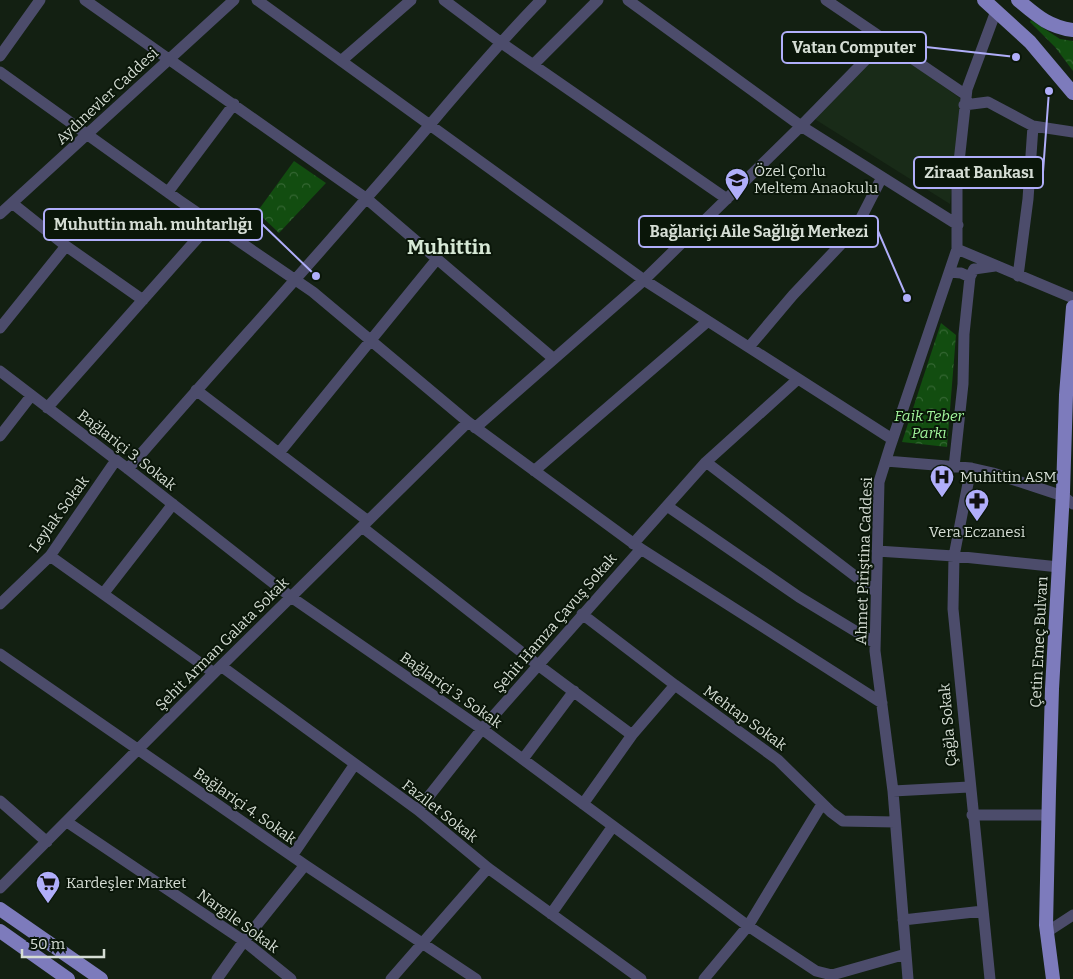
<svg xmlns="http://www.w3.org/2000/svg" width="1073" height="979" font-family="Bitter,serif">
<defs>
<pattern id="forest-crowns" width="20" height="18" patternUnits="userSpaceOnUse" patternTransform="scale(1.25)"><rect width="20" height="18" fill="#124d10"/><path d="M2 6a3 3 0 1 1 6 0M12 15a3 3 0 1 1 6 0" fill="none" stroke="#346632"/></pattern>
</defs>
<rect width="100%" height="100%" fill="#132012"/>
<path fill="#192b18" d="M885,44L961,99L950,204L813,118Z"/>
<path fill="url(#forest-crowns)" d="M1031,20L1060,39L1073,41V71L1055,47L1030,22Z
M294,161L326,183L279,233L257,212Z
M941,323L956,335L947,447L902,442Z"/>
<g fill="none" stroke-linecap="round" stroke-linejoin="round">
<path stroke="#4c4c6b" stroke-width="11" d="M85,0L367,199L554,359
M257,0L644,280L892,439
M444,0L500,42L727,199
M628,0L801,126L958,225
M826,0L966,95
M0,56L40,0
M341,61L411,0
M534,64L598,0
M0,72L180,201L313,292L468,422L641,549L882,703
M964,105L988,102L1033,126L1073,132
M168,192L234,104
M12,203L66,246L143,300
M0,214L234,0
M957,249L1073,298
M950,272L961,273L970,277L964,334L963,384L954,467
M1018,276L1028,199L1033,126
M970,277L974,269L995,266
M0,328L66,246
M749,347L793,295L845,240L861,218L882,177
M0,371L128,469L291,597L482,729L748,926L816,971L832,975L906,954
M196,390L368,521
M47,408L211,223
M475,428L644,280L801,126L884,41
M0,436L31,396
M279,453L437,259
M886,461L971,468L993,473L1063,496L1073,504
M706,462L876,592
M971,468L954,556L953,609L990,979
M128,469C208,376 291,286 371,193C428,129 481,61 541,0
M534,471L708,321
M667,506L799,597L875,643
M362,527L538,665L632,735
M633,544L706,462L798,379
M877,551L954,556L1059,567
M50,556L214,673
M103,594L173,504
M0,604L50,556L116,460
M582,614L675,685L778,760L831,812L843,821L895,822
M0,654L305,865L476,979
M221,666L418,810L488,868L641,979
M523,759L574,691
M893,791L969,787
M0,801L47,842
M583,804L632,735L675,685
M418,810L482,729L641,549
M972,815H1049
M67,822L244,941L291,979
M292,856L355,764
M0,888L214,673L468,422
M551,914L613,826
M903,920L983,911
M1047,932L1073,915
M217,979L244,941L305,865
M391,979L488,868
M704,979L748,926L822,804
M908,979L893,791L875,651L879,482L890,447L957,249V180L967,89L996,11"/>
<path stroke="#7d7bbc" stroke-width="14" d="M984,0L1030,42L1073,93
M1018,0C1037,16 1049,27 1073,30
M0,909L101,979
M0,931L68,979
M1053,979L1046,925L1049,792L1052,689L1063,492L1066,395L1073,307"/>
</g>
<defs>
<symbol id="school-pin" viewBox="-11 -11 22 30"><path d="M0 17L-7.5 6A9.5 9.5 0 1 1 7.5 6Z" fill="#b0aefa" stroke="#0a1609"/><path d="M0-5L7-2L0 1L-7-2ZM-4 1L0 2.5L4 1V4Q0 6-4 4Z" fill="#111"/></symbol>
<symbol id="hospital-pin" viewBox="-11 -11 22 30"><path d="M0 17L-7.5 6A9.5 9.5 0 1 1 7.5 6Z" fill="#b0aefa" stroke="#0a1609"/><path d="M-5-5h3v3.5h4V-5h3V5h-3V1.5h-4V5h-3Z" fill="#111"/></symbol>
<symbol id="pharmacy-pin" viewBox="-11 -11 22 30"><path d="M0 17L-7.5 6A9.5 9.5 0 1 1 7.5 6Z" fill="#b0aefa" stroke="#0a1609"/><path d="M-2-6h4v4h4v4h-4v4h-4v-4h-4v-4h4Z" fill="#111"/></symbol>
<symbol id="supermarket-pin" viewBox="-11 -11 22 30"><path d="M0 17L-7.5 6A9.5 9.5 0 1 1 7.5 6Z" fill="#b0aefa" stroke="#0a1609"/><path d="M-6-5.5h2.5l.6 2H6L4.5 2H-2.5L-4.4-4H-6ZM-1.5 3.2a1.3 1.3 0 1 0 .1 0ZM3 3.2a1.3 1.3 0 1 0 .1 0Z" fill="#111"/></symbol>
</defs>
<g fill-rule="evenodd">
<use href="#school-pin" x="723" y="166" width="28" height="38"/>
<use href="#hospital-pin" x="928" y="463" width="28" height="38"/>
<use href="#pharmacy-pin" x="963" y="487" width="28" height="38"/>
<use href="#supermarket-pin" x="34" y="869" width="28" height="38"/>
</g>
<g text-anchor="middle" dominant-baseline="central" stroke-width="4" stroke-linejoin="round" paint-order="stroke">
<g font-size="15" fill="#d5ddd4" stroke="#0a1609">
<text transform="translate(107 96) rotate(-43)">Aydınevler Caddesi</text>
<text transform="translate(127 450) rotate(38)">Bağlariçi 3. Sokak</text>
<text transform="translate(59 514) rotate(-54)">Leylak Sokak</text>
<text transform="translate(864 561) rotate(-88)">Ahmet Piriştina Caddesi</text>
<text transform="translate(555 623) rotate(-49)">Şehit Hamza Çavuş Sokak</text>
<text transform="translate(1039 642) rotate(-87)">Çetin Emeç Bulvarı</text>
<text transform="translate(222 644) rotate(-45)">Şehit Arman Galata Sokak</text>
<text transform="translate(451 690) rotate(35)">Bağlariçi 3. Sokak</text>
<text transform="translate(745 718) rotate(36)">Mehtap Sokak</text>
<text transform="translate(948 725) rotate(-95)">Çağla Sokak</text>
<text transform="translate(245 806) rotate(35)">Bağlariçi 4. Sokak</text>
<text transform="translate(440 811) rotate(38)">Fazilet Sokak</text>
<text transform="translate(238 921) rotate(36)">Nargile Sokak</text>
</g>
<g font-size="15" fill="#d5ddd4" stroke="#0a1609" text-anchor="start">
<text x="754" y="171">Özel Çorlu<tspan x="754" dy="17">Meltem Anaokulu</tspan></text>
<text x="960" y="477">Muhittin ASM</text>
<text x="977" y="532" text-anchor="middle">Vera Eczanesi</text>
<text x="66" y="883">Kardeşler Market</text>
</g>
<g font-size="15" font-style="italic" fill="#a1f49b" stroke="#0a1609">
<text x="929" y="416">Faik Teber<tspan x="929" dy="17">Parkı</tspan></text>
</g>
<g font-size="20" font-weight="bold" fill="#d6e8d5" stroke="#0a1609">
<text x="449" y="247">Muhittin</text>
</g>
</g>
<path fill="none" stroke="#b0aefa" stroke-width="2" d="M1016 57L926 47M1049 91L1043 172M316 276L262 224M907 298L878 231"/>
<g fill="#b0aefa" stroke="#0a1609" stroke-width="2">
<circle cx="1016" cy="57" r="5"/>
<circle cx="1049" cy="91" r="5"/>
<circle cx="316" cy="276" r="5"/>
<circle cx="907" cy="298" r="5"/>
</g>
<g fill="#0a1609" stroke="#b0aefa" stroke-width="2">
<rect x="782" y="32" width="144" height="31" rx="5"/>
<rect x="914" y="157" width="129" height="31" rx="5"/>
<rect x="44" y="209" width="218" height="31" rx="5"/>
<rect x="639" y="216" width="239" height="31" rx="5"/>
</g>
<g font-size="16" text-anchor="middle" font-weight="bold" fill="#d5ddd4">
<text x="854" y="53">Vatan Computer</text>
<text x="979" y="178">Ziraat Bankası</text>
<text x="153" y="230">Muhuttin mah. muhtarlığı</text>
<text x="759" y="237">Bağlariçi Aile Sağlığı Merkezi</text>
</g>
<path d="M22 949v8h82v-8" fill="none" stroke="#d5ddd4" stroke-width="2.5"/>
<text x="30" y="949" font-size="15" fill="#d5ddd4" stroke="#0a1609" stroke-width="4" paint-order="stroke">50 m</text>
</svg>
